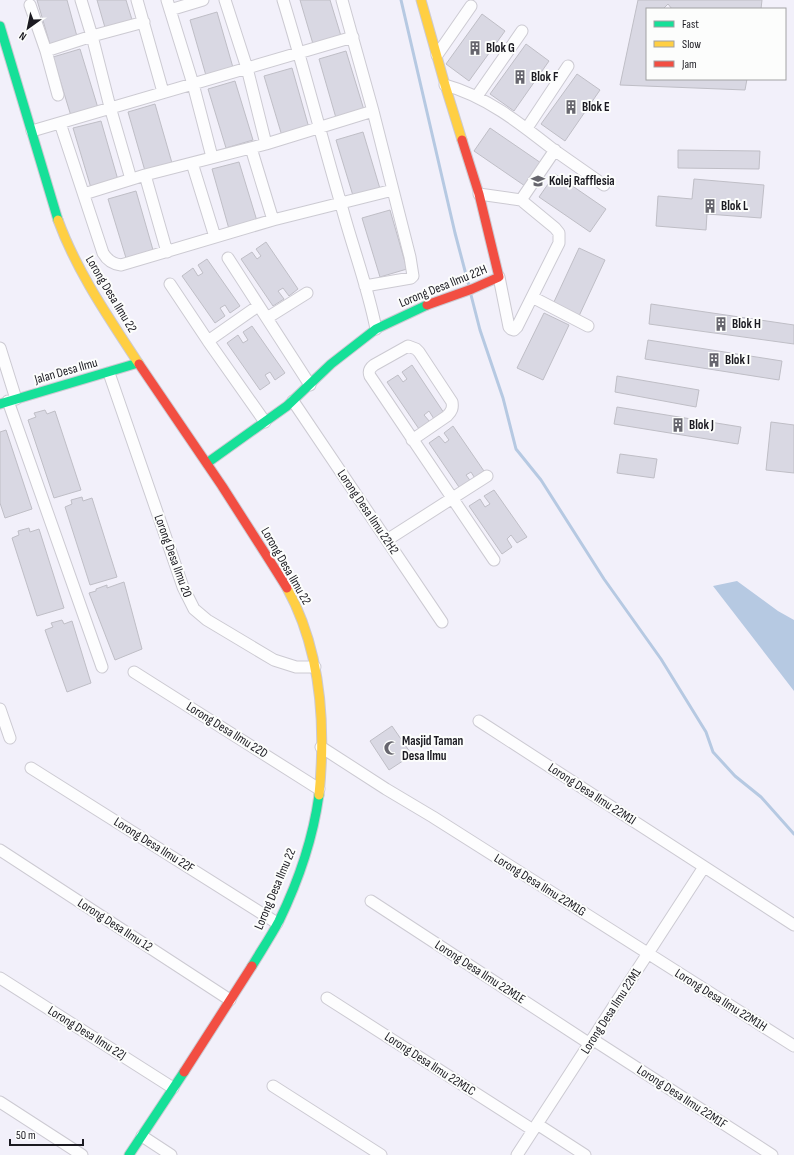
<svg xmlns="http://www.w3.org/2000/svg" width="794" height="1155" font-family="'Sofia Sans Condensed',sans-serif">
<rect width="100%" height="100%" fill="#f2f0fa"/>
<path fill="#b6c9e2" d="M737,581L778,611L794,620V691L713,586Z"/>
<g fill="none" stroke-linecap="round" stroke-linejoin="round">
<path stroke="#b6c9e2" stroke-width="3" d="M401,0L455,233L469,286
M471,295L480,330L503,398L516,449L541,480L604,579L661,659L706,732L713,752L735,776L761,797L794,834"/>
</g>
<path fill="#d9d8e3" stroke="#bfbec6" d="M37,0H67L78,40L51,48Z
M97,0H126L133,23L106,31Z
M300,0H330L341,36L313,44Z
M638,0H762L761,9H672L668,4L663,9H647V79H747L745,90L620,85Z
M217,12L234,71L207,79L190,20Z
M482,14L505,31L469,81L446,64Z
M526,44L549,61L514,111L490,94Z
M80,49L98,108L71,116L53,57Z
M346,51L364,110L336,118L319,59Z
M292,68L309,128L282,136L264,76Z
M577,74L600,90L565,141L541,124Z
M235,81L253,140L226,148L208,89Z
M155,104L172,163L145,171L128,112Z
M101,121L118,180L91,188L73,128Z
M490,128L541,163L525,186L474,151Z
M363,132L381,192L354,199L336,140Z
M678,150L760,151L759,169L678,168Z
M239,162L257,221L229,229L212,169Z
M555,174L606,209L590,232L539,197Z
M694,179L764,185L761,218L707,214L706,230L656,226L658,196L692,199Z
M136,191L153,250L126,258L108,199Z
M390,210L407,269L380,277L362,218Z
M266,242L298,289L289,296L283,288L278,291L284,299L273,306L241,259L252,252L257,259L261,256L256,249Z
M579,248L605,260L579,316L553,304Z
M207,259L240,306L230,313L225,305L220,308L225,316L215,323L182,276L193,268L198,276L203,273L198,265Z
M651,304L794,325V344L649,324Z
M544,313L569,325L543,380L517,368Z
M252,326L285,373L275,380L270,372L265,375L270,383L260,390L227,343L238,335L243,343L248,340L243,332Z
M648,340L782,361L779,380L645,359Z
M412,365L444,413L434,419L429,411L424,415L430,422L419,429L387,382L398,375L403,382L407,379L402,372Z
M617,376L699,390L696,407L615,392Z
M617,407L741,427L738,444L614,424Z
M45,410L47,414L55,411L81,490L54,498L28,420L36,417L34,413Z
M771,422L794,425V473L766,470Z
M453,426L486,474L476,480L471,472L466,475L472,483L461,490L429,443L439,436L445,443L449,440L444,433Z
M6,430L32,509L5,518L0,503V432Z
M620,454L657,459L654,478L617,473Z
M494,490L527,537L517,543L511,535L507,539L512,547L502,554L469,506L480,499L485,507L490,504L484,496Z
M82,497L83,501L92,498L117,577L90,585L65,507L72,504L71,500Z
M29,528L30,532L39,529L64,608L37,616L12,538L19,535L18,531Z
M124,582L142,649L115,660L89,593L96,591V589L107,585V588Z
M62,620L64,624L72,621L91,683L67,692L45,630L53,627L51,623Z
M392,726L412,755L389,770L370,741Z"/>
<g fill="none" stroke-linecap="round" stroke-linejoin="round">
<defs>
<path id="street" d="M81,0L92,36L110,107L131,179
M137,0L163,92
M167,0L193,84L212,157
M225,0L247,68L266,144L373,111
M283,0C304,68 321,136 341,204C352,246 368,287 376,329
M342,0L373,111L410,257L413,276L411,278L365,286
M30,5L46,51L92,36L144,22
M170,10L203,0
M46,51L58,95
M437,55L471,6
M445,85C486,96 521,124 554,150C571,162 587,173 604,185
M477,96L522,31
M60,123L103,253C107,260 113,264 121,265L273,220L393,190
M527,128L568,66
M32,131C139,99 246,68 353,37
M251,148L273,220
M192,163L215,237
M145,175L167,252
M84,194L145,175L266,144
M479,194L521,200L555,228L559,233V243L517,327L514,330L511,329L509,327L499,277
M521,200L555,150
M228,258L310,385
M170,284L208,341L258,306
M532,297L588,326
M267,318L307,293
M208,341L265,422
M0,348L16,399
M109,373L183,587L194,609L207,620L274,660L296,667H315
M8,401L102,667
M293,401L442,622
M412,440L447,416C452,411 453,408 452,402L419,352L416,349L408,346L374,365C370,368 368,371 370,376L494,560
M387,540L487,476
M134,672L319,789
M0,709L10,738
M479,721L794,925
M321,747L386,789L433,817L794,1046
M31,768L277,923
M0,850L230,1000
M371,901L590,1044
M0,978L173,1088
M327,998L533,1130
M592,1039L772,1155
M273,1086L381,1155
M0,1102L82,1155
M537,1124L585,1155
M142,1136L171,1155
M517,1155L704,867"/>
<path id="fast" d="M0,26L58,220
M0,404L138,363
M207,463L287,406L331,364L376,329L427,305
M252,966C261,951 271,936 279,921C298,882 313,838 319,795
M129,1155L184,1072"/>
<path id="slow" d="M421,0L445,85L462,140
M58,220C77,272 109,318 139,364
M287,588C321,650 326,725 319,795"/>
<path id="jam" d="M427,305L472,289L499,277L479,194L462,140
M139,364L222,486L270,561L287,588
M184,1072L252,966"/>
</defs>
<use href="#street" stroke="#cccad2" stroke-width="13"/>
<use href="#fast" stroke="#cccad2" stroke-width="11"/>
<use href="#slow" stroke="#cccad2" stroke-width="11"/>
<use href="#jam" stroke="#cccad2" stroke-width="11"/>
<use href="#street" stroke="#fdfdfe" stroke-width="11"/>
<use href="#fast" stroke="#16e098" stroke-width="9"/>
<use href="#slow" stroke="#ffcf43" stroke-width="9"/>
<use href="#jam" stroke="#f24e42" stroke-width="9"/>
</g>
<defs>
<symbol id="building-bare" viewBox="-9 -9 18 18"><path d="M-4-6H4V6H1V3H-1V6H-4ZM-2.5-4.3h1.7v1.8h-1.7ZM.8-4.3h1.7v1.8H.8ZM-2.5-1h1.7V.8h-1.7ZM.8-1h1.7V.8H.8Z" fill="#66656d" stroke="#fcfdfc" stroke-width="2.5" paint-order="stroke"/></symbol>
<symbol id="university-bare" viewBox="-9 -9 18 18"><path d="M0-5L7-2L0 1L-7-2ZM-4 1L0 2.5L4 1V4Q0 6-4 4Z" fill="#66656d" stroke="#fcfdfc" stroke-width="2.5" paint-order="stroke"/></symbol>
<symbol id="mosque-bare" viewBox="-9 -9 18 18"><path d="M3.5-4.9A6 6 0 1 0 3.5 4.9A5 5 0 1 1 3.5-4.9Z" fill="#66656d" stroke="#fcfdfc" stroke-width="2.5" paint-order="stroke"/></symbol>
</defs>
<g fill-rule="evenodd">
<use href="#building-bare" x="465" y="38" width="20" height="20"/>
<use href="#building-bare" x="510" y="67" width="20" height="20"/>
<use href="#building-bare" x="561" y="97" width="20" height="20"/>
<use href="#university-bare" x="528" y="171" width="20" height="20"/>
<use href="#building-bare" x="700" y="196" width="20" height="20"/>
<use href="#building-bare" x="711" y="314" width="20" height="20"/>
<use href="#building-bare" x="704" y="350" width="20" height="20"/>
<use href="#building-bare" x="668" y="415" width="20" height="20"/>
<use href="#mosque-bare" x="381" y="738" width="20" height="20"/>
</g>
<g text-anchor="middle" dominant-baseline="central" stroke-width="4" stroke-linejoin="round" paint-order="stroke">
<g font-size="13" font-weight="bold" fill="#1b1a21" stroke="#fcfdfc" text-anchor="start">
<text x="486" y="48">Blok G</text>
<text x="531" y="77">Blok F</text>
<text x="582" y="107">Blok E</text>
<text x="549" y="181">Kolej Rafflesia</text>
<text x="721" y="206">Blok L</text>
<text x="732" y="324">Blok H</text>
<text x="725" y="360">Blok I</text>
<text x="689" y="425">Blok J</text>
<text x="402" y="741">Masjid Taman<tspan x="402" dy="15">Desa Ilmu</tspan></text>
</g>
<g font-size="13" fill="#1b1a21" stroke="#fcfdfc">
<text transform="translate(443 286) rotate(-22)">Lorong Desa Ilmu 22H</text>
<text transform="translate(111 294) rotate(59)">Lorong Desa Ilmu 22</text>
<text transform="translate(66 371) rotate(-16)">Jalan Desa Ilmu</text>
<text transform="translate(368 512) rotate(56)">Lorong Desa Ilmu 22H2</text>
<text transform="translate(173 556) rotate(70)">Lorong Desa Ilmu 20</text>
<text transform="translate(286 566) rotate(60)">Lorong Desa Ilmu 22</text>
<text transform="translate(227 730) rotate(32)">Lorong Desa Ilmu 22D</text>
<text transform="translate(592 794) rotate(33)">Lorong Desa Ilmu 22M1I</text>
<text transform="translate(154 845) rotate(32)">Lorong Desa Ilmu 22F</text>
<text transform="translate(540 885) rotate(32)">Lorong Desa Ilmu 22M1G</text>
<text transform="translate(275 889) rotate(-67)">Lorong Desa Ilmu 22</text>
<text transform="translate(115 925) rotate(33)">Lorong Desa Ilmu 12</text>
<text transform="translate(480 972) rotate(33)">Lorong Desa Ilmu 22M1E</text>
<text transform="translate(721 1000) rotate(32)">Lorong Desa Ilmu 22M1H</text>
<text transform="translate(611 1011) rotate(-57)">Lorong Desa Ilmu 22M1</text>
<text transform="translate(87 1033) rotate(32)">Lorong Desa Ilmu 22J</text>
<text transform="translate(430 1064) rotate(33)">Lorong Desa Ilmu 22M1C</text>
<text transform="translate(682 1097) rotate(33)">Lorong Desa Ilmu 22M1F</text>
</g>
</g>
<rect x="646" y="8" width="140" height="72" fill="#fcfdfc" stroke="#a2a2a4"/>
<rect x="654" y="21" width="20" height="6" fill="#16e098" stroke="#a2a2a4"/>
<text x="682" y="28" font-size="12" fill="#1b1a21">Fast</text>
<rect x="654" y="41" width="20" height="6" fill="#ffcf43" stroke="#a2a2a4"/>
<text x="682" y="48" font-size="12" fill="#1b1a21">Slow</text>
<rect x="654" y="61" width="20" height="6" fill="#f24e42" stroke="#a2a2a4"/>
<text x="682" y="68" font-size="12" fill="#1b1a21">Jam</text>
<g transform="translate(28 28) rotate(213)" stroke="#fcfdfc" stroke-width="3" paint-order="stroke">
<path d="M0-3L7 15L0 10L-7 15Z" fill="#1b1a21"/>
<text y="-6" font-size="11" font-weight="bold" text-anchor="middle" fill="#1b1a21">N</text>
</g>
<path d="M10 1139v6h73v-6" fill="none" stroke="#1b1a21" stroke-width="2"/>
<text x="16" y="1139" font-size="12" fill="#1b1a21" stroke="#fcfdfc" stroke-width="3" paint-order="stroke">50 m</text>
</svg>
